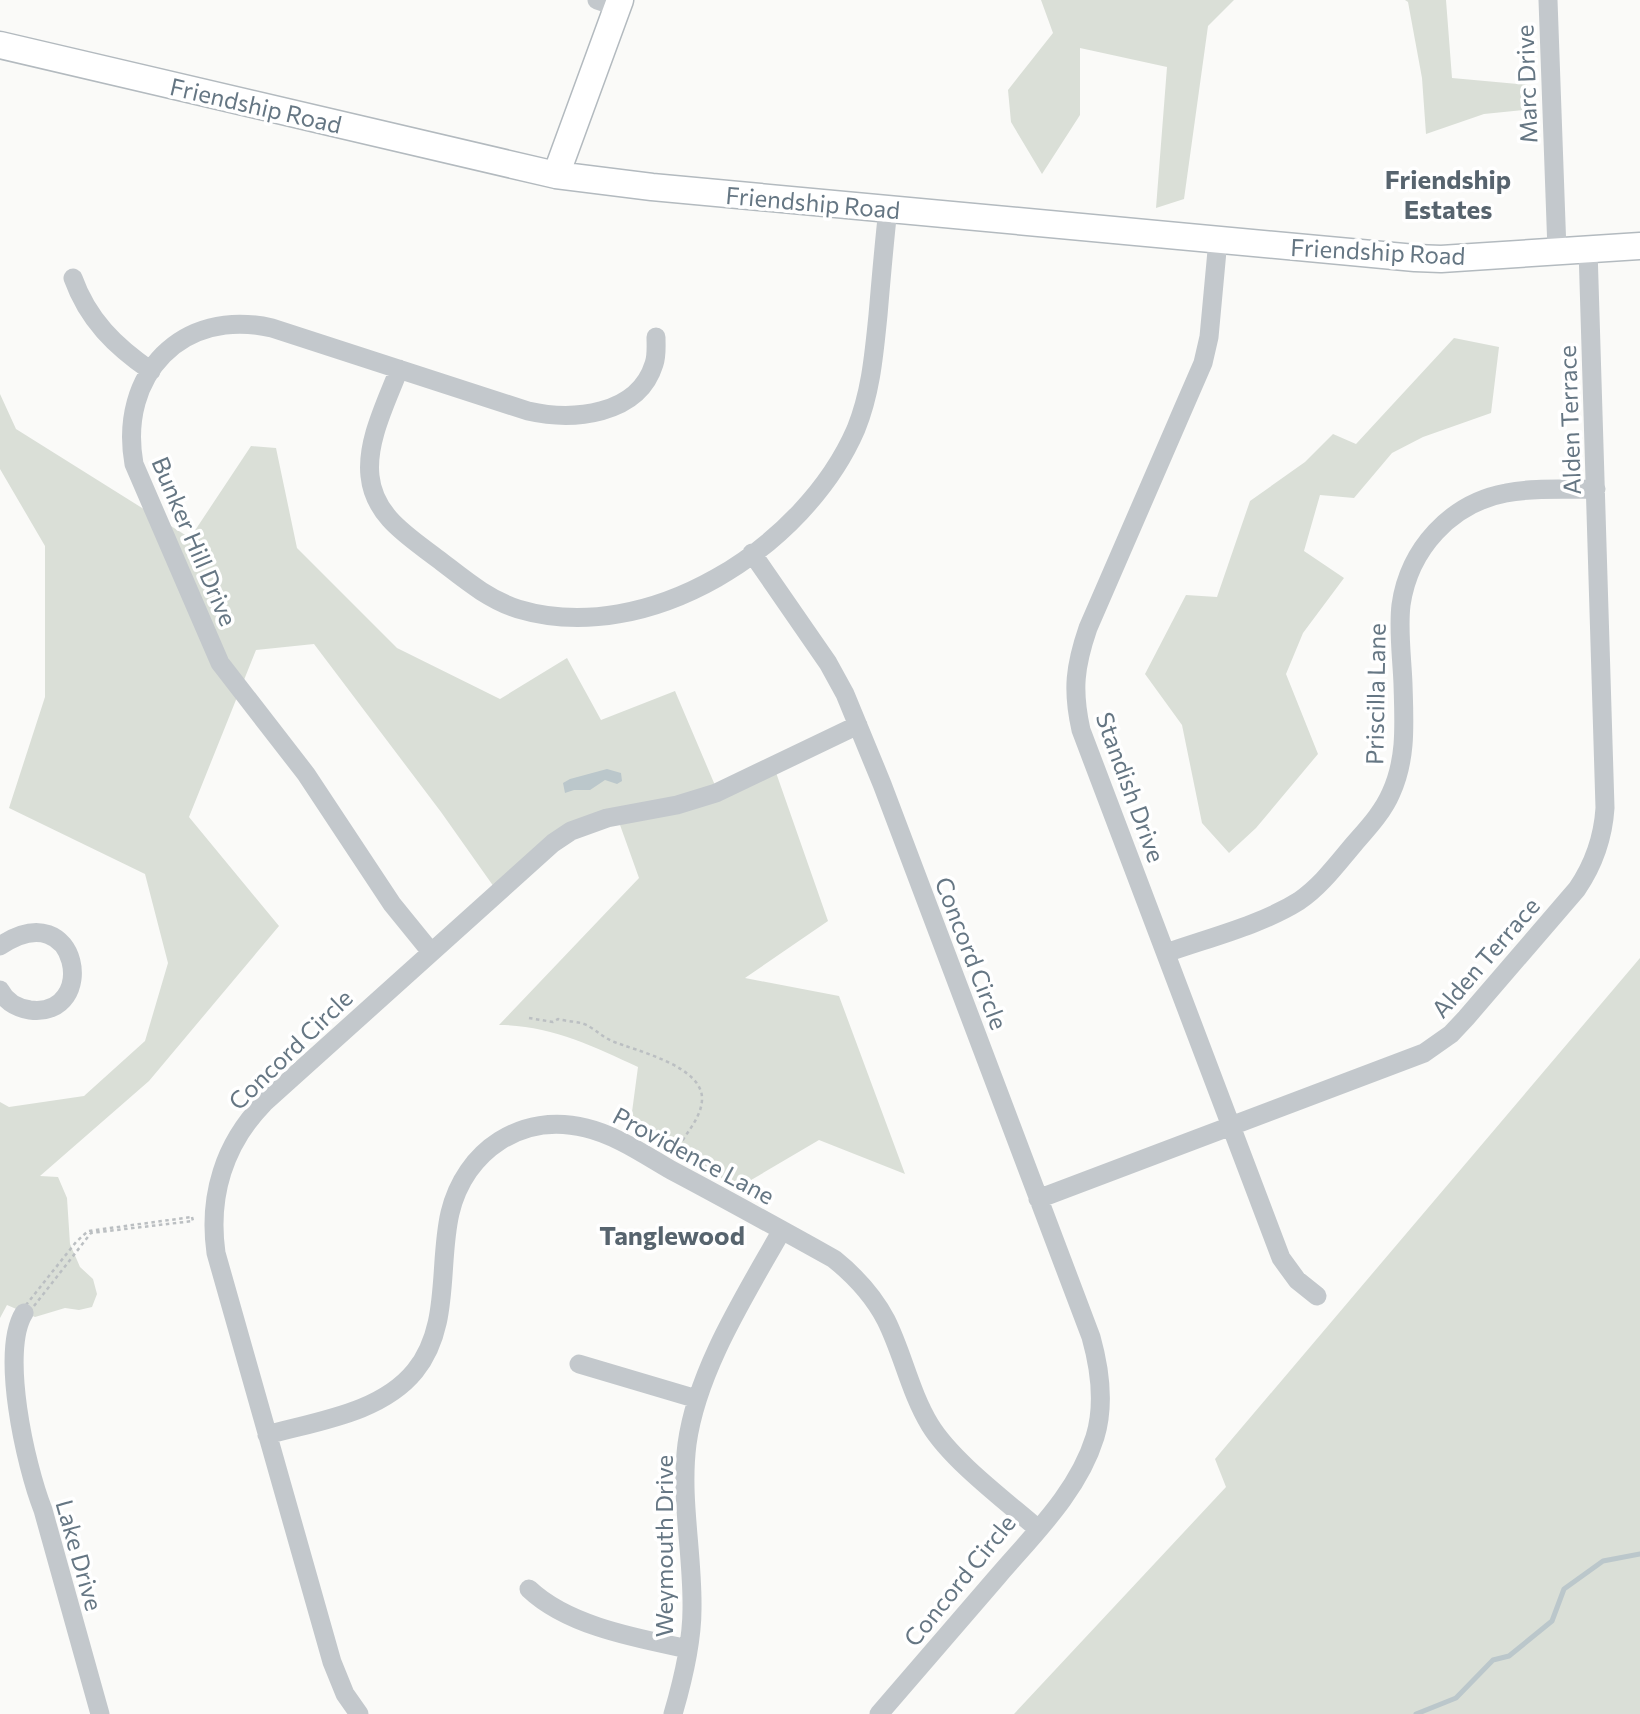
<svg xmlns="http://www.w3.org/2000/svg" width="1640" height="1714" font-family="Commissioner,sans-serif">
<rect width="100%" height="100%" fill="#fafaf8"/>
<path fill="#dadfd7" d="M1041,0H1234L1208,26L1184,199L1156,208L1167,67L1080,48V115L1042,174L1011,122L1008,90L1053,33Z
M1405,0H1446L1452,78L1528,85L1534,109L1484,114L1426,134L1422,78L1408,2Z
M1454,338L1499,347L1491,413L1423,437L1392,453L1354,498L1320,495L1304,551L1344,578L1303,633L1286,674L1318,754L1256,828L1229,853L1202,823L1182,725L1145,674L1186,595L1217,597L1250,501L1305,462L1333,434L1356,444Z
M0,394L16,429L190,538L251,446L276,448L297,548L397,648L500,699L567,658L601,720L675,691L717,790L773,764L828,921L745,978L839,996L905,1174L819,1140L746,1183L744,1187L698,1169L645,1133L630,1127L638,1067C593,1046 549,1025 499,1025L639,878L615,811L494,887L441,812L314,644L256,650L189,817L279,926L149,1081L40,1176L58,1177L67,1198L70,1244L80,1267L93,1279L97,1294L92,1307L79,1310L65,1308L35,1317L7,1305L0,1318V1102L9,1107L84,1096L145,1041L168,963L145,874L9,808L45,697V546L0,469Z
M1640,958V1714H1014L1226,1487L1215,1459Z"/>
<path fill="#bbc7cb" d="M607,769L621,773L622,781L617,784L605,780L590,790H574L565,793L563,783L570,779Z"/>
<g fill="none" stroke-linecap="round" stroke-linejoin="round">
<path stroke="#bbc7cb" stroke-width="5" d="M1416,1714L1456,1698L1493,1660L1509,1656L1552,1621L1564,1589L1603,1561L1640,1554"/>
<defs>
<path id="secondary" d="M0,45L556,175L652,187L1415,258L1441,259L1640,246
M556,175L620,0"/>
</defs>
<use href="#secondary" stroke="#b3babf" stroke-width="29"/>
<path stroke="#bbbfc2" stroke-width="2.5" stroke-dasharray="3.5 3.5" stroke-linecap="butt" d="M529,1018L553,1022L558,1019C568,1022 582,1021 590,1027C598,1032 603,1037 612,1041C636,1051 704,1066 702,1100C701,1120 683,1135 676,1153
M192,1217L193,1221L91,1233L27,1315L22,1310L76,1242L88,1231Z"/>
<path stroke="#c3c8cc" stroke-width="19" d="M597,0L618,7
M1548,0L1557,251
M1218,240L1209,337L1203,363L1088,628C1075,666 1072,690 1081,730L1281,1258L1297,1280L1317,1296
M73,278C88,320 115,346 151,371
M399,369C387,401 366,441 370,476C374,516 408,536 438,559C463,578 487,599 518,609C648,648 805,547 856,429C871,392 874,354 878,315C881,280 884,244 888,209
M752,553L828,663L845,694L882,784L1091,1337C1100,1369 1105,1404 1095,1437C1078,1492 1034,1534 998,1576C958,1622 919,1668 879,1714
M0,946C80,892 99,1019 30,1010C17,1008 6,1002 0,990
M431,952L392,904L306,774L220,663L134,464C118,375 182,307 272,328L528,411C572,421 638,416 654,364C657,356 656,346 656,337
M1166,953C1208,938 1261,925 1299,901C1321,886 1337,864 1354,844C1367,829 1383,812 1391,793C1407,758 1404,722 1403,684C1402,658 1398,630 1401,605C1409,549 1451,503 1506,493C1535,487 1567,490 1596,489
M1038,1199L1424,1053L1451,1034L1466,1018L1577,889C1594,864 1603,839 1605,808L1588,249
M24,1313C0,1351 25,1464 43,1510L100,1714
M579,1364L697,1399
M267,1435C317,1421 381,1413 415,1371C451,1327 438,1264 450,1213C465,1150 522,1112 586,1128C616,1135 645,1155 671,1170C726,1199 780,1229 834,1259C855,1276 873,1295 886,1320C903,1354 910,1392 930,1425C952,1461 1006,1501 1038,1529
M529,1589C568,1626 636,1638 688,1649
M359,1714L345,1694L332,1662L216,1253C208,1196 224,1144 264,1103L553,843L571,831L607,818L677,805L716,793L858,725
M673,1714C683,1680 692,1644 692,1609C693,1554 680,1499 687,1444C697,1370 746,1294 782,1230"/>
<use href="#secondary" stroke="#fff" stroke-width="26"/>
</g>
<g text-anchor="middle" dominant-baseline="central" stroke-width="7" stroke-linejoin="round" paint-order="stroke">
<g font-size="24" fill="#657683" stroke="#fff">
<text transform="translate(1526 84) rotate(-92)">Marc Drive</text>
<text transform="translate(256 105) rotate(13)">Friendship Road</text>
<text transform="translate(813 202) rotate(5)">Friendship Road</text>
<text transform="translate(1378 251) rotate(3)">Friendship Road</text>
<text transform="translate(1569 420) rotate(-92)">Alden Terrace</text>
<text transform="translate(195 541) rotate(67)">Bunker Hill Drive</text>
<text transform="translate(1375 694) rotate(-89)">Priscilla Lane</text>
<text transform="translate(1131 787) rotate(70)">Standish Drive</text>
<text transform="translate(972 953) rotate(69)">Concord Circle</text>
<text transform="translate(1485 957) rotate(-49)">Alden Terrace</text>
<text transform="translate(290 1049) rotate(-44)">Concord Circle</text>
<text transform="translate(694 1155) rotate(28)">Providence Lane</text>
<text transform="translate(663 1546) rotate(-90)">Weymouth Drive</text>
<text transform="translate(80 1555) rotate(74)">Lake Drive</text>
<text transform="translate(959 1580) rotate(-51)">Concord Circle</text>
</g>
<g font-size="26" font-weight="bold" fill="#57646e" stroke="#fff">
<text x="1448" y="178">Friendship<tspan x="1448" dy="30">Estates</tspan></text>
<text x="672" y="1234">Tanglewood</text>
</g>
</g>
</svg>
